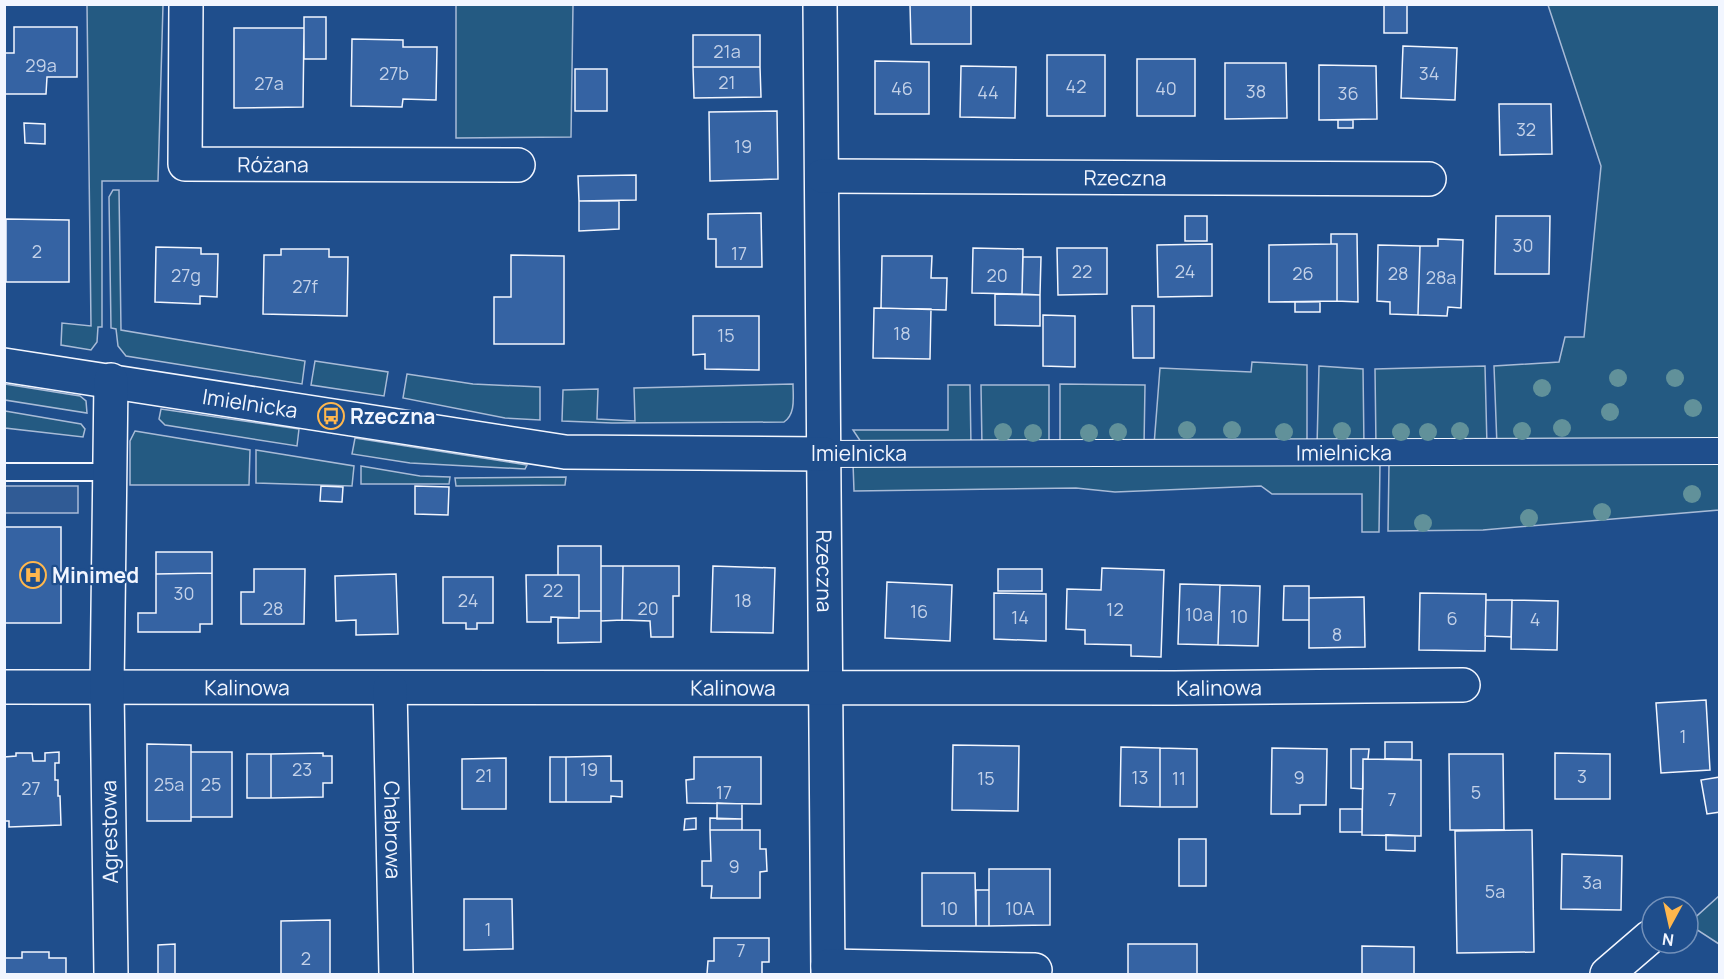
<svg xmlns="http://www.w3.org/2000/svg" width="1724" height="979" font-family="Manrope,sans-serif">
<rect width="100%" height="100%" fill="#1f4e8c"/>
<path fill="#245a82" stroke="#a8bbd7" stroke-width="1.5" d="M87,5H163L158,181H102V327H98L97,342L91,350L61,345L62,323L91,326Z
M456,5H573L571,137L456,138Z
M1548,5H1719V442L1497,446L1494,366L1559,362L1565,337H1584L1601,166Z
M113,190H119L121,330L305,361L302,384L126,356L118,346L116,329L111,328L109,197Z
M315,361L388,372L384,396L311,385Z
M1252,362L1307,365V447L1154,445L1160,368L1251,372Z
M1319,366L1363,369L1364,447L1317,446Z
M1485,366L1487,446L1376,447L1375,369Z
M407,374L473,384L540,387V420L505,418L403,398Z
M5,384L80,396L86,401L87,413L5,400Z
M793,384C793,397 796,414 784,422L612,423L562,421L563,390L598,389L597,419L635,421L634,388Z
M1060,384L1145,385L1144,446H1060Z
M948,385H970L971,446L861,442L853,430H948Z
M981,385H1049V446L982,447Z
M161,409L299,429L297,446L165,425L159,419Z
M5,411L81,424L85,429L83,437L5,428Z
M135,431L250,450L249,485H130V441Z
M355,438L527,465L525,469L410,463L352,454Z
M256,450L354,466L352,486L256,483Z
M1719,460V510L1483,530L1388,531L1389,464Z
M853,463L1380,464L1379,532H1362V494H1272L1261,486L1115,492L1076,488L854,491Z
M361,466L420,476L450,477L449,484H361Z
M566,477L565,485L456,486L455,478Z
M1719,896V944L1688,924Z"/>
<path fill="#305b95" stroke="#a8bbd7" stroke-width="1.5" d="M5,486H78V513H5Z"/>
<path fill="#3563a3" stroke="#f2f6ff" stroke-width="1.5" d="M910,4H971V44H911Z
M1384,4H1407V33H1384Z
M304,17H326V59H304Z
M14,27H77V77H47L46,94H4V53H14Z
M234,28H304L303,107L234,108Z
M693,35H760V67H693Z
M352,39L403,40V47H437L436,100L403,99L402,107L351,106Z
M1403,46L1457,48L1455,100L1401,98Z
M1047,55H1105V116H1047Z
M1137,59H1195V116H1137Z
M875,61L929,62V114H875Z
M1225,63H1286L1287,118L1225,119Z
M1319,65L1376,66L1377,119L1319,120Z
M961,66L1016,67L1015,118L960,117Z
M693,67H760L761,97L694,98Z
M575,69H607V111H575Z
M1499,104H1551L1552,154L1500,155Z
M777,111L778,179L710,181L709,112Z
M1338,120H1353V128H1338Z
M24,123L45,124V144L25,143Z
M636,175V200L579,201L578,176Z
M579,201H619V229L579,231Z
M761,213L762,267H716V239H708V214Z
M1185,216H1207V241H1185Z
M1496,216H1550L1549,274H1495Z
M6,219L69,220V282H6Z
M1331,234H1357L1358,302L1337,301V244H1331Z
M1438,239L1463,240L1461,308L1448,307L1447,316L1418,315L1420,246H1438Z
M1212,244V296L1158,297L1157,245Z
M1331,244H1337V301L1269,302V245Z
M1378,245L1420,246L1418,315L1390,314V302L1377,301Z
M156,247L201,248V254H218L217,297L200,296V304L155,302Z
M973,248L1023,249L1022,294L972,293Z
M1057,248H1107V294L1058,295Z
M281,249H329V257H348L347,316L263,314L264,255H281Z
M511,255L564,256V344H494V297H511Z
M882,256H932L931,278H947L946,310L881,308Z
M1023,257H1041L1040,295L1022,294Z
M995,294L1040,295V326L995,325Z
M1295,302H1320V312H1295Z
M1132,306H1154V358H1133Z
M874,308L931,309L930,359L873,358Z
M1043,315L1075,316V367L1043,366Z
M693,316H759V370L705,369V354L693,355Z
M321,486L343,487L342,502L320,501Z
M415,486L449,487L448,515L415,514Z
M4,527H61V623H4Z
M558,546H601V611H579V575H558Z
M156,552H212V573L156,574Z
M601,566H623L622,620L601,621Z
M623,566H679V596H673V637H651L650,621L622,620Z
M713,566L775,568L773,633L711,632Z
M1102,568L1164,570L1161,657L1131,656V645L1085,644V630L1066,629L1067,589L1101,590Z
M254,569H305L304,624H241V592H254Z
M998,569H1042V591H998Z
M212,573V624H200V632H138V613H156V574Z
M396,574L398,634L356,635V620L336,621L335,576Z
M526,575H579V618L551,617V622H527Z
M443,577H493V623H477V629H466V623H443Z
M887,582L952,585L950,641L885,638Z
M1180,584L1220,585L1218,645L1178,644Z
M1220,585L1260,586L1258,646L1218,645Z
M1284,586H1309V620H1283Z
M994,593L1046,594V641L994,639Z
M1420,593L1486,594L1485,651L1419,650Z
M1364,597L1365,647L1309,648V598Z
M1486,600H1512L1511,637L1485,636Z
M1512,600L1558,601L1557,650L1511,649Z
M579,611H601V642L558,643V618H579Z
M1706,700L1710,770L1661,773L1656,703Z
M1385,742H1412V759H1385Z
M147,744L191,745V821H147Z
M953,745L1019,746L1018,811L952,810Z
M1121,747L1160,748V807L1120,806Z
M1160,748L1197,749V807H1160Z
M1272,748L1327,749L1326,805H1300V814H1271Z
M1351,749H1369L1368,759H1363V789L1351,788Z
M59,752V763H55V780H58V796H60L61,825L9,827V821H4V757L16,756V753H32L33,761H45V753Z
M191,752H232V817H191Z
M323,753V756H332V783H323V797L271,798V754Z
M1555,753L1610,754V799H1555Z
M247,754H271V798H247Z
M1449,754H1503L1504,830H1450Z
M611,756V781H622V797L611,796V802H566V757Z
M550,757H566V802H550Z
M694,757H761V804L687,803L686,780L694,779Z
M506,758V809H462V759Z
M1363,759L1421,760V836L1362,835Z
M1720,777V812L1707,814L1701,780Z
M717,803L742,804V819H717Z
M1340,809H1362V832H1340Z
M696,818V829L684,830L685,819Z
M710,818L742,819V830H710Z
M710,830H760V849H766L767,871L760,872V898H711L712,886H702V861H711Z
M1532,830L1534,952L1457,953L1455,831Z
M1386,835L1415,836V851L1386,850Z
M1179,839H1206V886H1179Z
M1562,854L1622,856L1621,910L1561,909Z
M989,869H1050V925L989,926Z
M922,873H975L976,926H922Z
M976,890H989V926H976Z
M464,899H512L513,949L464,950Z
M330,920V974H281V921Z
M714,938H769V962H762V974H707L708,961H714Z
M175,944V974H158V945Z
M1128,944H1197V974H1128Z
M1362,946L1414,947V974H1362Z
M22,952H49V958H66V974H4V958H22Z"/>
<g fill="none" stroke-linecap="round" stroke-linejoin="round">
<defs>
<path id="service" d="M4,472H110"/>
<g id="pedestrian">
<path id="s1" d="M824,454L1720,451"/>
</g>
<g id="minor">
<path id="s2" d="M186,4L185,164L518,165"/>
<path id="s3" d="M820,4L828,974"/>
<path id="s4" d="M822,176L1429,179"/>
<path id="s5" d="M4,365L565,452L824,454"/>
<path id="s6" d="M4,687L1174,688L1463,685"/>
<path id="s7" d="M390,688L396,974"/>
<path d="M828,966L1035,970"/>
<path d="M111,974L107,689L111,380"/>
<path d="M1607,974L1650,937"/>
</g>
</defs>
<use href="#service" stroke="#f2f6ff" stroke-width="20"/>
<use href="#pedestrian" stroke="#f2f6ff" stroke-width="28"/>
<use href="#minor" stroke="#f2f6ff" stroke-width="36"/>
<use href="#service" stroke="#1f4e8c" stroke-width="16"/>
<use href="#pedestrian" stroke="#1f4e8c" stroke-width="26"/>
<use href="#minor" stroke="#1f4e8c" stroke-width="33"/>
</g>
<g fill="#61919a">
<circle cx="1618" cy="378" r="9"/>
<circle cx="1675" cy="378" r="9"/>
<circle cx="1542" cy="388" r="9"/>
<circle cx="1693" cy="408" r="9"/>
<circle cx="1610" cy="412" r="9"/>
<circle cx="1562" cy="428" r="9"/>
<circle cx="1187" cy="430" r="9"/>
<circle cx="1232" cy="430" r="9"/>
<circle cx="1342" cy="431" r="9"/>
<circle cx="1460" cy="431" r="9"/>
<circle cx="1522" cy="431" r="9"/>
<circle cx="1003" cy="432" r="9"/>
<circle cx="1118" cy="432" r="9"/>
<circle cx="1284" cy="432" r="9"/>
<circle cx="1401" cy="432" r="9"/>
<circle cx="1428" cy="432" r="9"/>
<circle cx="1033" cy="433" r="9"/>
<circle cx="1089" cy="433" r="9"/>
<circle cx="1692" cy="494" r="9"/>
<circle cx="1602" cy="512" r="9"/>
<circle cx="1529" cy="518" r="9"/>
<circle cx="1423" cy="523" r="9"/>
</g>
<defs>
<symbol id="bus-ring" viewBox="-11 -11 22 22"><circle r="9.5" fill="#1f4e8c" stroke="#ffb74d" stroke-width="1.5"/><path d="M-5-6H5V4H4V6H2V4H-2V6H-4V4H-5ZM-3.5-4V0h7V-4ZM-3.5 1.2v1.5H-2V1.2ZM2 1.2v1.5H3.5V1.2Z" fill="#ffb74d"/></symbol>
<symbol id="hospital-ring" viewBox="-11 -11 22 22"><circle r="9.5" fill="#1f4e8c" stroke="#ffb74d" stroke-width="1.5"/><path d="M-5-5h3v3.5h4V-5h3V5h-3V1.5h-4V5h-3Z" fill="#ffb74d"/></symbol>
</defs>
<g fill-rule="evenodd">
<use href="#bus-ring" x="316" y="401" width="30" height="30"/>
<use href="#hospital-ring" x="18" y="560" width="30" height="30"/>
</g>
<g text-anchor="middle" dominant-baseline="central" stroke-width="4.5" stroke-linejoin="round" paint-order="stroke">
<g font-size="18" fill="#c3d1e8">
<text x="727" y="51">21a</text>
<text x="41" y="65">29a</text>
<text x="394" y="73">27b</text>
<text x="1429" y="73">34</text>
<text x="727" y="82">21</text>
<text x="269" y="83">27a</text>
<text x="1076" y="86">42</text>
<text x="902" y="88">46</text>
<text x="1166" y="88">40</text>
<text x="1256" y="91">38</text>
<text x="988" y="92">44</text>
<text x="1348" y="93">36</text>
<text x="1526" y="129">32</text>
<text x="743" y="146">19</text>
<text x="1523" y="245">30</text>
<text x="37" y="251">2</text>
<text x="739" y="253">17</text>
<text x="1082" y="271">22</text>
<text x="1185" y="271">24</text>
<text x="1303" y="273">26</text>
<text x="1398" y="273">28</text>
<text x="186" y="275">27g</text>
<text x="997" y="275">20</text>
<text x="1441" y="277">28a</text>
<text x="305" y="286">27f</text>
<text x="902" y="333">18</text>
<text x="726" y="335">15</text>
<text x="553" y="590">22</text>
<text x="184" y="593">30</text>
<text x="468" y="600">24</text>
<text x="743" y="600">18</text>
<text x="273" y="608">28</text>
<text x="648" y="608">20</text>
<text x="1115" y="609">12</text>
<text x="919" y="611">16</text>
<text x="1199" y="614">10a</text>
<text x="1239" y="616">10</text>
<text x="1020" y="617">14</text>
<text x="1452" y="618">6</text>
<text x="1535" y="619">4</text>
<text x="1337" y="634">8</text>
<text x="1683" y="736">1</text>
<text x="302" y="769">23</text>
<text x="589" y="769">19</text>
<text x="484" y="775">21</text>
<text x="1582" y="776">3</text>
<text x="1140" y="777">13</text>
<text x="1299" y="777">9</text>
<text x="986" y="778">15</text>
<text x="1179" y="778">11</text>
<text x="169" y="784">25a</text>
<text x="211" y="784">25</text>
<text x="31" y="788">27</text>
<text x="724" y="792">17</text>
<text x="1476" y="792">5</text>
<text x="1392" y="799">7</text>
<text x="734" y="866">9</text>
<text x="1592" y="882">3a</text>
<text x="1495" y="891">5a</text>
<text x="949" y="908">10</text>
<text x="1020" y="908">10A</text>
<text x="488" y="929">1</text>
<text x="741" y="950">7</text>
<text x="306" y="958">2</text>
</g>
<g font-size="21" fill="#f2f6ff" stroke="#1f4e8c">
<text stroke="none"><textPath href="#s2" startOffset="248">Różana</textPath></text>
<text stroke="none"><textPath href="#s4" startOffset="303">Rzeczna</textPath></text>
<text stroke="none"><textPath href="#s5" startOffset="249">Imielnicka</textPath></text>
<text x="859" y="453">Imielnicka</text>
<text stroke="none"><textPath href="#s1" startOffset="520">Imielnicka</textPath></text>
<text stroke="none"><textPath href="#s3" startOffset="567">Rzeczna</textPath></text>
<text stroke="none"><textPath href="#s6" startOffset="729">Kalinowa</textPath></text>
<text stroke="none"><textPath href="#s6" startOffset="1215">Kalinowa</textPath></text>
<text stroke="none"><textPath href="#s6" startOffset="243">Kalinowa</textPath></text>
<text stroke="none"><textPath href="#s7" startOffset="142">Chabrowa</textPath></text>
<text transform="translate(109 832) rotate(-91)">Agrestowa</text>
</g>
<g font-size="21" font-weight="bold" fill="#f2f6ff" stroke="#1f4e8c" text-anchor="start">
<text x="350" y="416">Rzeczna</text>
<text x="52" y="575">Minimed</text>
</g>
</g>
<rect width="1724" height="979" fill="none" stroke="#f2f6ff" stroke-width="12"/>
<g transform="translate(1670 925) rotate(188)"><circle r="28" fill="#1f4e8c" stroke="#7391ba" stroke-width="1.5"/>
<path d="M0-4.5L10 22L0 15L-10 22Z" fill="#ffb74d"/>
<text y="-9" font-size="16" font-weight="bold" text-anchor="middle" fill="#f2f6ff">N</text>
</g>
</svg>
